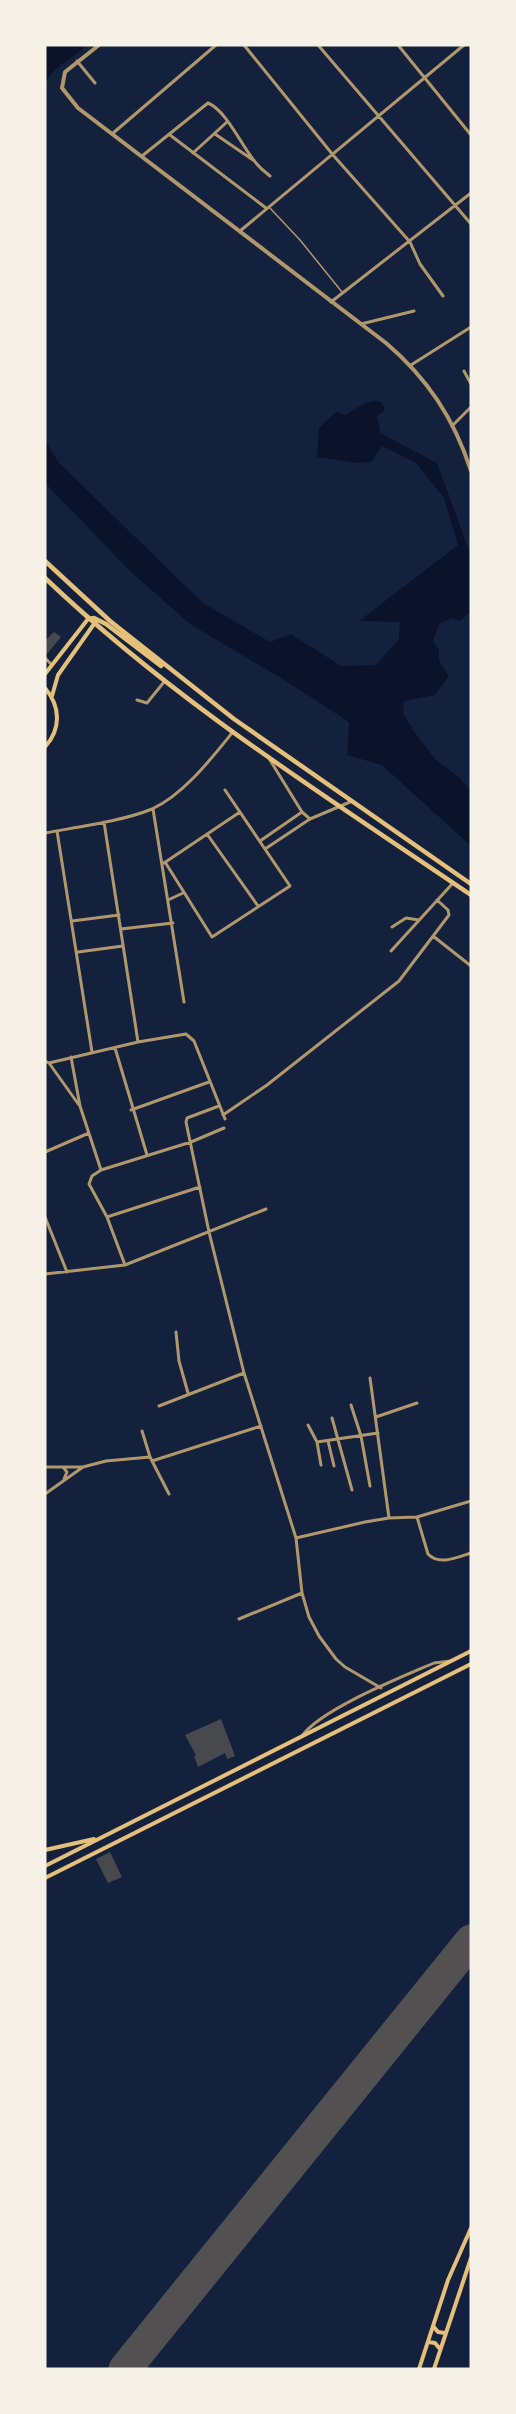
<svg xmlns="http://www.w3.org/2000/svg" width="516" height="2414" font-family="'IBM Plex Serif',serif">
<rect width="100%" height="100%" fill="#14213d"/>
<path fill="#0b132b" d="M45,45H88L57,68L45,82Z
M376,401L382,403L385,410L377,416L380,433L437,463L471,556V612L459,621L453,618L440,623L433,640L439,650V661L449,676L435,695L404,701L403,713L415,733L435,759L460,778L471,791V846L382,765L347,755L349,722L286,681L190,624L130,571L45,483V440L59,463L203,603L270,642L291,634L341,666L376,665L399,639L400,622L359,621L458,545L444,498L416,463L382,446L371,462L357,463L317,457L319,428L336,412L345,415L365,403Z"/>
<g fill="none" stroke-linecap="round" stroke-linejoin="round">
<path stroke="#525050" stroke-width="33" d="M125,2369L471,1941"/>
</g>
<path fill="#48494c" d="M54,632L61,637L47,654L45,652V637L47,639Z
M221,1719L235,1756L227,1759L225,1753L198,1767L194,1756L196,1755L185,1735Z
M110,1852L122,1877L108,1883L96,1859Z"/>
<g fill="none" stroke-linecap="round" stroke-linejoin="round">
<path stroke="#b1986c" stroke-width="1.5" d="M269,207L300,240L342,292"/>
<path stroke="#b1986c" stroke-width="3" d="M244,45L333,155L410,242L420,264L443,296
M318,45L471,224
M398,45L471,135
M77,61L95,83
M112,134L216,45
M215,134L253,160
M170,135L266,208
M193,153L227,122
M142,156L208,103C227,111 242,147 256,163C260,168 265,172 270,176
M240,231L464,45
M331,302L471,193
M361,324L414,311
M411,365L471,327
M464,371L471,384
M453,425L471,407
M45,658L52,665
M137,700L147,703L164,682
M270,760L302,812L310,819
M153,809L184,1002
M104,822L138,1042
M57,831L92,1052
M45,833C77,827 123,821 152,809C183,795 211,759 232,733
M207,834L258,906
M260,841L302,812
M265,849L310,819L350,802
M165,862L212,937L290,886L225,790
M164,863L240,812
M168,900L183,893
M72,921L119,915
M392,927L406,918L419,920
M121,929L173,923
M433,936L471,966
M391,951L453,883
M78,952L123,946
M115,1048L147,1155
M71,1057L80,1106L101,1170
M45,1061L49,1063L138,1042L186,1034L194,1041L225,1119
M49,1063L79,1105
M219,1106L187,1118L186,1122L209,1232L244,1373L296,1538L302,1593L309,1617L319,1636L336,1659L345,1667L381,1688
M131,1110L209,1082
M223,1115L267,1085L399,981L449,915L448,910L437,900
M45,1152L89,1133
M45,1217L67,1272
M107,1217L200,1187
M125,1265L107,1217L89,1184L92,1176L101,1170L191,1142L224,1128
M45,1274L125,1265L266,1209
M176,1332L179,1361L188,1393
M370,1378L389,1518
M351,1405L361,1436L370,1486
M159,1406L244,1373
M376,1417L417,1403
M332,1418L352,1490
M308,1425L317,1442L378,1433
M142,1431L150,1457L169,1494
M328,1441L334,1466
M317,1442L321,1465
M152,1461L261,1426
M45,1467H83L106,1461L150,1457
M63,1467L67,1472L64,1479
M45,1494L83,1467
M417,1517L428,1554C439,1566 458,1557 471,1553
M296,1538L365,1522L389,1518L417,1517L471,1501
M239,1619L302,1593
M302,1736C321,1709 402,1677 434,1663L451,1661"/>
<path stroke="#b1986c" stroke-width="4" d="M99,45L65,72L62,88L78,108L386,343C427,378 454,418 471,471"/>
<path stroke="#e5c07b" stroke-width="4" d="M45,674L88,619
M45,688C61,707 61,729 45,747
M52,696L58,675L94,624
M45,1850L94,1839
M45,1866L471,1651
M45,1878L471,1664
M433,2326L438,2332L445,2333
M428,2342L435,2343L440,2349
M419,2369L448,2280L471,2228
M434,2369L471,2258"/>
<path stroke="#e5c07b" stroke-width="4.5" d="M45,561L110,621L234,719L471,884
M45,578C175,702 324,795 471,895
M88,619L94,618L106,624L161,666"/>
</g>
<rect width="516" height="2414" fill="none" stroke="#f6f1e7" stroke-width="93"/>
</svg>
